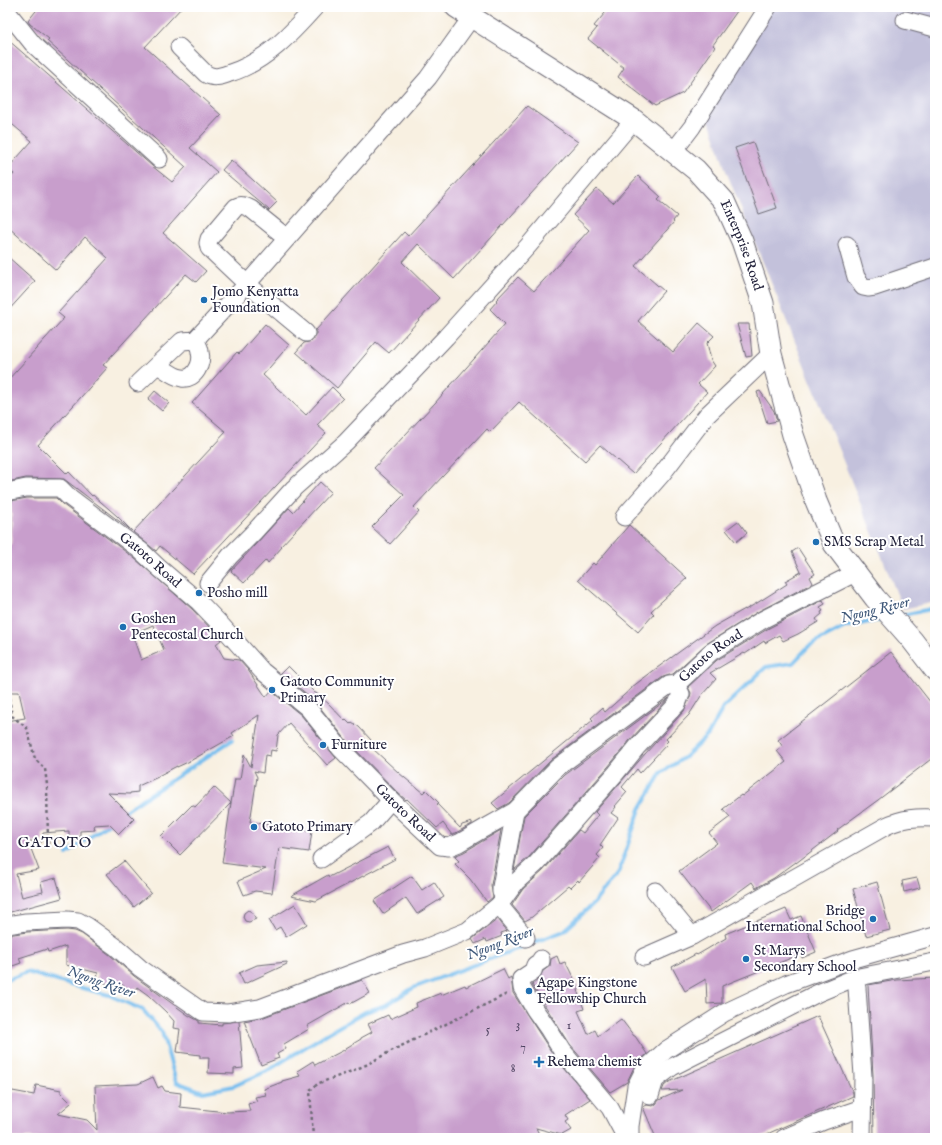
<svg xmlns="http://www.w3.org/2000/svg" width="942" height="1145" font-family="'IM FELL English',serif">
<rect width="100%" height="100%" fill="#fff"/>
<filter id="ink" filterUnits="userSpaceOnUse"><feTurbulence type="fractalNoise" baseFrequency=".025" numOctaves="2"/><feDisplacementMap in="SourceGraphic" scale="8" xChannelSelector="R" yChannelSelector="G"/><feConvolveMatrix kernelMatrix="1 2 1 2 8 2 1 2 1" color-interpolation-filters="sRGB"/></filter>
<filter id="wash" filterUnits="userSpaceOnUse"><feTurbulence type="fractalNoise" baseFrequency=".012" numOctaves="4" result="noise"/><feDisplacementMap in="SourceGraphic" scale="16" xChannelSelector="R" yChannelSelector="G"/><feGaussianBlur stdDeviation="0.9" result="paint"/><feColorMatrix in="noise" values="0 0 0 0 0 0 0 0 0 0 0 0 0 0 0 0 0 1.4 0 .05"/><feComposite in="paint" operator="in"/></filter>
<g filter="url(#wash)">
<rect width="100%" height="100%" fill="#f8f0e1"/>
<path fill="#c3c1db" d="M759,7H935V602L903,609L726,171L702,99Z"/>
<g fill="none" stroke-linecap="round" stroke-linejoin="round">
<path stroke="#77beee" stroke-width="4" d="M898,616L935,608
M122,813L232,740
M67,854L112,821
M7,980L27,972L71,985L109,995L143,1010L162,1032L176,1082L203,1092L234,1086L267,1071L328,1033L365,1012L386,1005L413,988L564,931L594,903L618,873L640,809L661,773L685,757L708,735L723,708L766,667L793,663L809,646L845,627L884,619"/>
</g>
<g id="blocks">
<path fill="#c89ecc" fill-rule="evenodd" d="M39,7H182L145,47L221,115L190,148L217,172L163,233L206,271L196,282L186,274L103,365L107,368L38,445L67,474L69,472L92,496L93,495L117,516L132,531L64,479L26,478L7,482V381L64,318L58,313L108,258L85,237L56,270L7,226V182L14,174L8,168L32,141L7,120V39L152,166L172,182L186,167L47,41L49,39L30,24L28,21Z
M610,7H740L713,45L715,47L683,93L655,106L618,77L624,68L588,39L597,28L594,26Z
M527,106L578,142L454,279L418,244L402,262L439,298L389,353L376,342L337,388L296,352L304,343L309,342L313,340L316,335V330L404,232L408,236Z
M753,142L777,208L759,214L735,148Z
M231,160L277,202L269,210L222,170Z
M638,176L661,197L658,200L677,216L673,221L674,222L635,266L664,291L638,321L673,352L699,323L714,336L707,343L711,360L715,366L698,384L707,392L633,474L600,445L585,461L519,402L490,432L487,429L414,507L419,512L390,544L372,527L404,495L374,468L435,403L505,324L490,309L497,301L496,300L518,277L534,291L589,230L573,215L597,189L613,203Z
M7,256L35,281L7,312Z
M265,324L289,345L263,375L306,415L332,387L343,398L317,425L326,433L193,574L160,546L156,551L133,532L226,432L192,403L237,352L239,354Z
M737,324H749L752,356L746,357Z
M155,391L169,403L162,411L148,399Z
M760,391L774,411L777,421L767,423L757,392Z
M320,482L331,492L281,546L282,547L268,563L266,560L244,583L231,571L289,508L293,512Z
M27,498H56L62,504L134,558L192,609L215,633L221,640L216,644L224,658L239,660L248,670L266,697L271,691L301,715L336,758L327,765L289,723L278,735L276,751L271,750L270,756L265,755L263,773L254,771L257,777L250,822L312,831L309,852L279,848L272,893L255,891L244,895L238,881L266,869L222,863L231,803L180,855L161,836L192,805L195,807L214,787L231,803L235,779H240L244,754L251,767L259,715L232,733L234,736L190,761L177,767V766L158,776V777L138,786V792L130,793V794L108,793L134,819L119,834L109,824L94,825L95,830L80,831V837L69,838V831L43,833L42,842L28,841L39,870L16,874L22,897L43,892L41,882L56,878L62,898L7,913V721L25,718L19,692H9L7,659V594L9,551H10V545H11L12,525L11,501ZM153,625L164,650L141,660L132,634Z
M738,521L747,533L736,542L726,530Z
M629,525L687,578L651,611L654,614L638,632L578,580L593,563L595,565Z
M798,548L815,574L810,577L813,583L759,611L706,644L673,674L663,677L552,759L509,803L498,809L492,803L593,720L591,718L602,708L605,712L632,688V687L657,668L715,626L745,609V610L757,603L787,584L785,581L801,572L792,552Z
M823,600L825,604L820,607L823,611L821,612L822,614L816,619L818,622L798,634L783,641L779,635L765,643L764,641L745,654L744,653L710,673L716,679L701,696L689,715L666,739L668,741L665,744L666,745L640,773L637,769L622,787L627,792L615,806L616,807L611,813L618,818L600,845L603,848L597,855L600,858L579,882L578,880L570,888L568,886L532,917L525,921L512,905L523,889L543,871L579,830L583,833L598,815L595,812L645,754L684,711L690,697L691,693L688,687L717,660L769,628Z
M891,652L935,708V756L878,800L837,830L838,831L796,863V862L774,878L756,888L752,882L711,912L679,871L717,843L709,833L730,817L723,809L741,795L742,796L786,762L777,751L783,747L778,740Z
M288,666L315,693H316L329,704L345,721L346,720L350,724L352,722L359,727L371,740L368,743L373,747L372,748L399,773L423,793L426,790L439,803L437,804L460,828L462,825L472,822V824L452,835L443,823L437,828L407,799L406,800L398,793L347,741L314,700L281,673Z
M669,698L630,740L608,767L529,857L514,870L524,816L565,775Z
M501,830L491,885L493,897L487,902L470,879L455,864L459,861L454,856L464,852Z
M388,847L395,859L316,901L291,896L328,875L329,877Z
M124,861L151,893L134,907L107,874Z
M412,876L422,890L434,882L444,897L417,914L406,898L383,914L374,901Z
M917,878L920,888L904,892L902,881Z
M877,882L890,930L866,936L853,889Z
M295,904L307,924L286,937L280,927L275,930L269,920Z
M786,909L791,920L801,916L816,952L802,958L801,954L722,986V1003L707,1004L706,979L685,991L672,967L696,954L697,955L726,938L725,934Z
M248,910L252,912L256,919L249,922L245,921L243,917L244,913Z
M498,919L507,931L501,933L502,936L487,942L486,939L475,944L472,939Z
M67,930L75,931L82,934L110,955L134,976L188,1015L199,1021V1023L222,1025V1023L239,1021L243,1068L234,1069V1074L208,1073L209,1058H200V1055L177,1052L180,1029L173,1028L174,1021L166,1012L148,995L137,987L133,992L121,984L118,988L114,987L97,979L98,973L66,965V946L48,952L47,949L19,958L21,963L7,968V935L27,932Z
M557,956L560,964L565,962L579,990H577L584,1009L578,1011L588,1034L595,1030L598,1036L621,1019L634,1036H635L647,1054L635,1065L627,1082L610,1092L570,1045L532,985L539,979L543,971L550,966L551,959Z
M287,962V964L244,984L239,973L257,965Z
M503,969L508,979L511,977L513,993L554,1056L590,1099L565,1115L568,1120L565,1122L571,1130L562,1135L536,1128L541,1138H381V1136L361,1138H214L192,1137V1138H7V1090L34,1095L36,1085L61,1090V1093L71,1103L58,1114L87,1120L97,1130L95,1086L138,1084L153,1077L158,1088L162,1086L165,1091L181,1093L180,1107L227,1112L250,1111L248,1104L257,1101L255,1097L266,1095L264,1089L282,1082V1081L300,1076L297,1071L313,1061L315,1065L346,1049V1048L361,1039V1038L372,1032L368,1024L388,1015L390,1019L417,1007L416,1003L441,993V995L465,985L466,987Z
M935,978V1138H874L873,1075L868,985L897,980Z
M362,980L370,993L350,1004L349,1002L307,1026L309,1029L284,1044L286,1049L277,1054L279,1058L261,1065L244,1021L264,1017Z
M818,1016L853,1093V1096L758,1138H656L643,1107L647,1105L653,1106L656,1104L659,1100L682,1090L662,1091L664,1086L669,1082Z"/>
</g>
</g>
<g filter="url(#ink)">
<use href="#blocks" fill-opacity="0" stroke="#6d6a75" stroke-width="1"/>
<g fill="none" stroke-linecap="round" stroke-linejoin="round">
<defs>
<g id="minor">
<path d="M7,9L9,14L33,44L159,159"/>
<path d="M905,20L935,28"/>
<path d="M179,47L206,74C215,79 221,76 230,73C265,62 291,34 315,7"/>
<path d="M673,152L692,127L768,7"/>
<path d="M287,238L251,209C245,206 241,204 236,207L209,239L208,243L209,248L247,284L306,333"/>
<path d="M847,245L856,277L863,287L868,288L875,287L935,267"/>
<path d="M158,365C165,369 173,377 182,378C195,380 203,363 200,352C200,347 197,344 195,340"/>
<path d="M138,383L182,341L195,340L247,284L428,78L471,18"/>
<path id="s1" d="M7,492L26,488H60L68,496L140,550L158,567L199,602L222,626L262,671L308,708L340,748L391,800L440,846L449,847L459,843L483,829L515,811L558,767L669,685L677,684L711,652L764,619L857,572"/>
<path d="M624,517L662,474L707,415L771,354"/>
<path d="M208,583L230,556L254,532L294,488L346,442L446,337L529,245L634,120"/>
<path d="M321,859L371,823L391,800"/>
<path d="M655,891L692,936"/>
<path d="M505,897L501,892V887L515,811"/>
<path d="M499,905L526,938"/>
<path d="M7,925L26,922L67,920L78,921L87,926L116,947L140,968L203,1012L228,1013L260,1008L403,954L425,948L467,931L499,905L516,882L536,864L616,773L637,747L677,704L681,694L677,687V684"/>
<path d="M644,957L692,936L886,826C903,818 916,817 935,818"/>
<path d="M541,959V961L535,965L533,971L521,979L522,988L535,1010L549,1030L562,1051L610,1108L626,1138"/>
<path d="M854,978L857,988L863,1076L862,1138"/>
<path d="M650,1096L655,1080L672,1067L818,993L854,978L934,962"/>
<path d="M630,1138V1126L636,1086L644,1070L666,1050L724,1013L786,984L853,959L935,936"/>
<path d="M784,1138L824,1121L862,1108"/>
</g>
<g id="major">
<path id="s2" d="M456,7L634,120L696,170L724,201L742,241L763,303L771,354L793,435L816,501L834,544L875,598L912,640L935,670"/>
</g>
</defs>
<use href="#minor" stroke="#6d6a75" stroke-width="19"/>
<use href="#major" stroke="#6d6a75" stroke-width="23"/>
<path stroke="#6d6a75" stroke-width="2.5" stroke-dasharray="3 3" stroke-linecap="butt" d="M7,562L9,548L8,506
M7,686L12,716L27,728L35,759L45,769L47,785L48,844
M313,1138L310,1090L319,1083L342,1075L366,1065L391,1051L509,993"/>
<use href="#minor" stroke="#fff" stroke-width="17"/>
<use href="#major" stroke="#fff" stroke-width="21"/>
</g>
</g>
<g fill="#1f6fb2" stroke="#fff" stroke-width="1.5">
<circle cx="204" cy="300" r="4"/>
<circle cx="816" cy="542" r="4"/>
<circle cx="199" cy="593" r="4"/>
<circle cx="123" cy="627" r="4"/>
<circle cx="272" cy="690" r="4"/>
<circle cx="323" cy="745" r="4"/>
<circle cx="254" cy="827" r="4"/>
<circle cx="873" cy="919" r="4"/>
<circle cx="746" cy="959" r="4"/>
<circle cx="529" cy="991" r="4"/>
<path d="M537 1056h4v4h4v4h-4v4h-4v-4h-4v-4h4z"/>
</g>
<g text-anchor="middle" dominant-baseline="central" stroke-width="4" stroke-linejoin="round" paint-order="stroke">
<g font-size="12" fill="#4c415f">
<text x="518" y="1024">3</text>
<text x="569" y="1025">1</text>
<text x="488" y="1029">5</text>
<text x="523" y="1047">7</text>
<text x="513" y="1068">8</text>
</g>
<g font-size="14" fill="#22223b" stroke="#fff">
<text stroke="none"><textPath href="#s2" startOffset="380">Enterprise Road</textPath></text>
<text stroke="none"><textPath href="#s1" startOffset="169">Gatoto Road</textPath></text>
<text stroke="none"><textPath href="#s1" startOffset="913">Gatoto Road</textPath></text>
<text stroke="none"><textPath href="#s1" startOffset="529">Gatoto Road</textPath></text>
</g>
<g font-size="14" fill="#22223b" stroke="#fff" text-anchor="start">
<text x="212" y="292">Jomo Kenyatta<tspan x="212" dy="16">Foundation</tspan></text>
<text x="824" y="542">SMS Scrap Metal</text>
<text x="207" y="593">Posho mill</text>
<text x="131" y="619">Goshen<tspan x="131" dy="16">Pentecostal Church</tspan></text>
<text x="280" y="682">Gatoto Community<tspan x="280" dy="16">Primary</tspan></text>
<text x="331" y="745">Furniture</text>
<text x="262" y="827">Gatoto Primary</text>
<text x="865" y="911" text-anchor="end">Bridge<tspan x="865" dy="16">International School</tspan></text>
<text x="754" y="951">St Marys<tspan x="754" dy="16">Secondary School</tspan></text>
<text x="537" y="983">Agape Kingstone<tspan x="537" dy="16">Fellowship Church</tspan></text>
<text x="547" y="1062">Rehema chemist</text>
</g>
<g font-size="15" font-style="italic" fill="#40597a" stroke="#fff">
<text transform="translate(875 610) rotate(-14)">Ngong River</text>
<text transform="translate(500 943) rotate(-21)">Ngong River</text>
<text transform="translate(101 982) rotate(19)">Ngong River</text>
</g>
<g font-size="15" letter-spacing="1" fill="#22223b" stroke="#fff">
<text x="55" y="842">GATOTO</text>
</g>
</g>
<rect width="942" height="1145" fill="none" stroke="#fff" stroke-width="24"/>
</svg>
